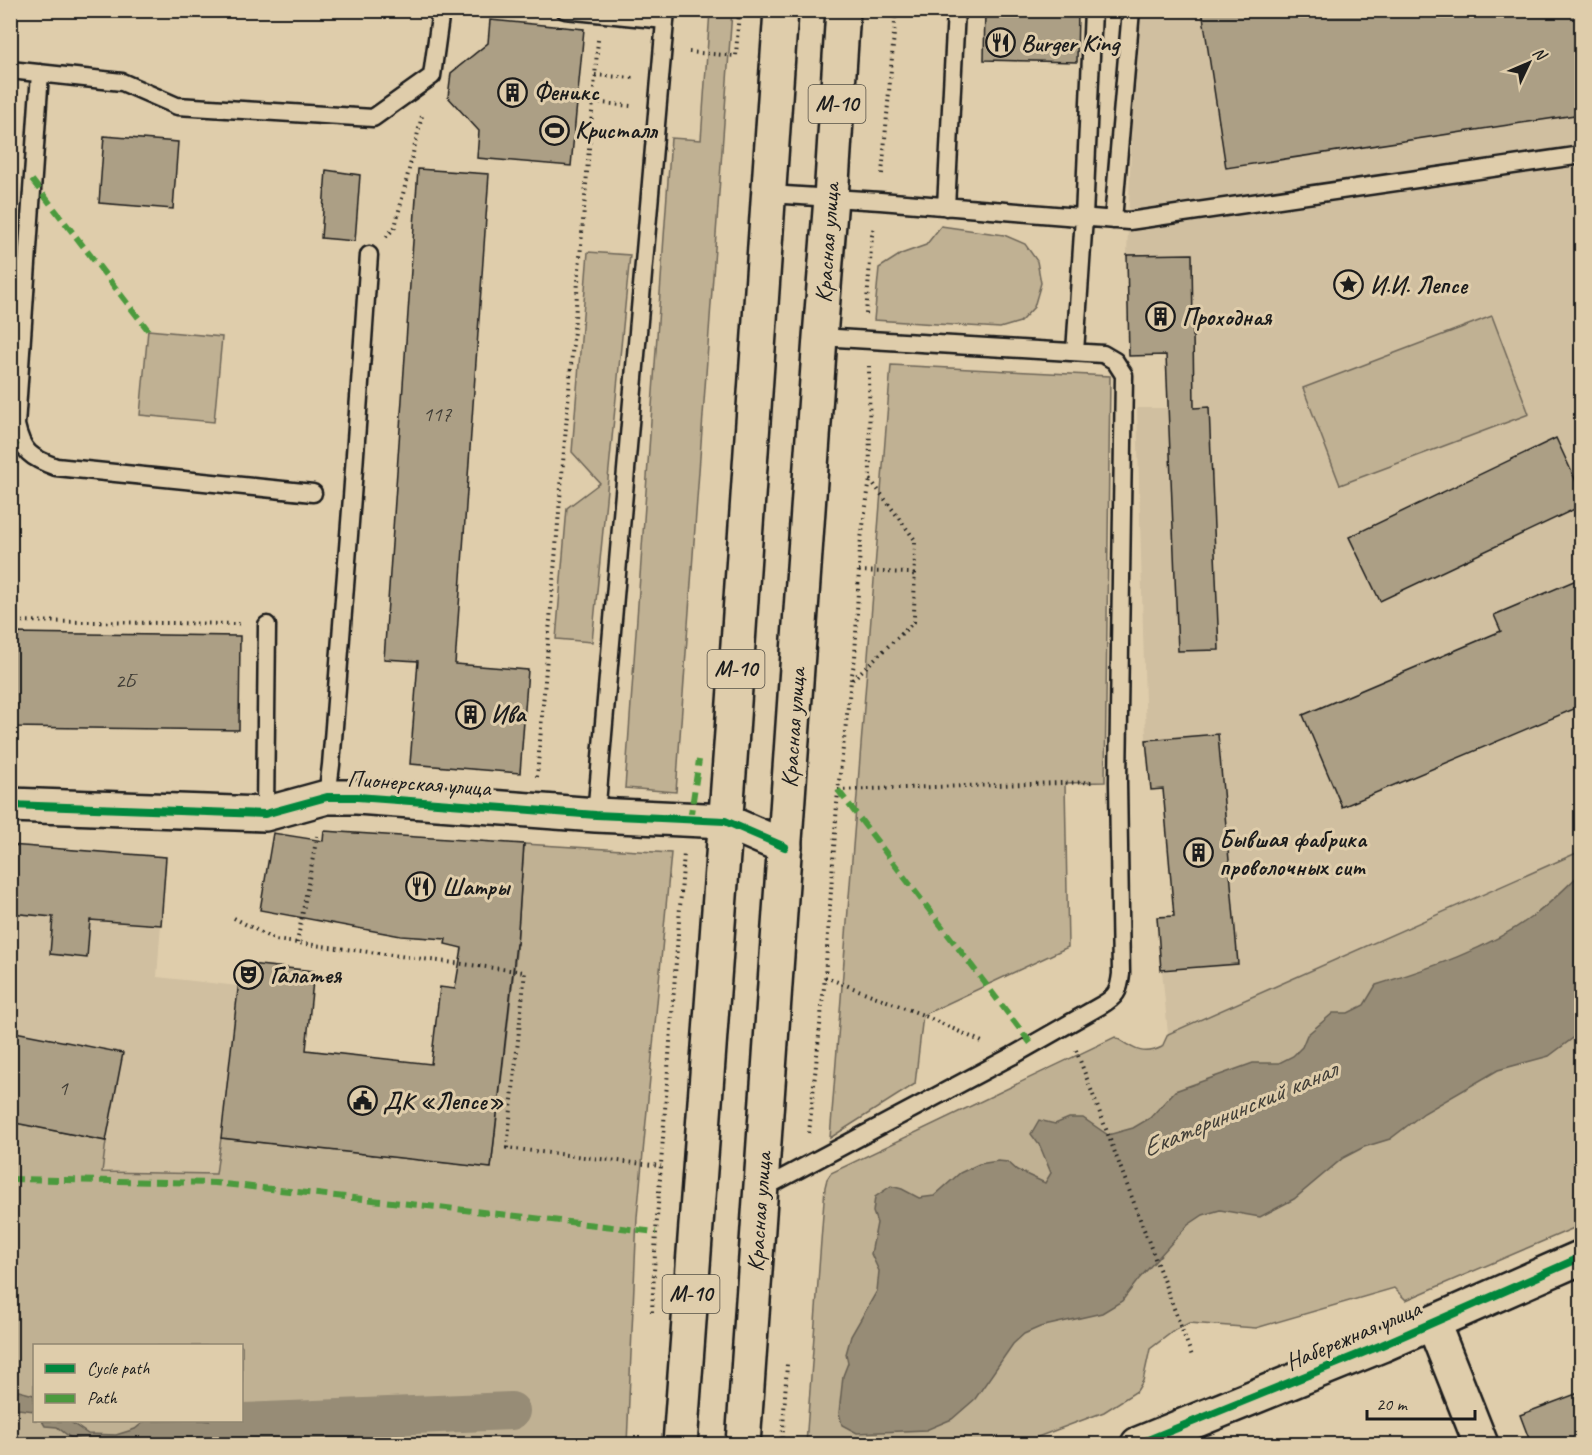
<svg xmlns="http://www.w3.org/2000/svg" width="1592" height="1455" font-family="Caveat,sans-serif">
<rect width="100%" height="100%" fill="#dfcdab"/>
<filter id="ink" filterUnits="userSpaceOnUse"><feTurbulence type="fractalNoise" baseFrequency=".0167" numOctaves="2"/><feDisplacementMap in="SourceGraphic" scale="12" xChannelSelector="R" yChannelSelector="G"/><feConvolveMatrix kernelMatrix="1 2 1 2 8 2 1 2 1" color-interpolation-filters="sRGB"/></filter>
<g filter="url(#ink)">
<path fill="#d0bfa0" d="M1141,11H1581V851L1168,1034L1157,917L1174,915L1163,789L1151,790L1146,740L1137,408H1194V355L1129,356L1127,255L1134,67Z
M11,845L166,857L157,977L238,986L221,1138L216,1174L11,1168Z"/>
<path fill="#c0b193" stroke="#6e6658" stroke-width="1.5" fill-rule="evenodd" d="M710,11H732L676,792L625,788L671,138L701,140Z
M941,226L1004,235L1025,244L1037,261L1041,283L1034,307L1020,322L1000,328L874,320L879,268L901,254L926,245Z
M588,252L630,255L592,642L556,639L567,508L600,483L572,452Z
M1492,316L1529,414L1340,485L1303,388Z
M148,330L222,337L214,422L140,415Z
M891,365L1110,376L1105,782L1065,783L1068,947L923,1015L915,1084L830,1138Z
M524,844L671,853L637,1217L627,1444H11L10,1122L106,1141L102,1172L216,1174L221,1138L491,1168L517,944ZM34,1346H242V1420H34Z
M1581,851V1225L1406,1300L1394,1288L1256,1328L1189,1323L1175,1330L1150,1349L1143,1381L1137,1391L1104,1412L1019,1444H806L825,1187L827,1179L831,1173L1115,1037C1133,1048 1142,1057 1162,1047L1168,1034Z"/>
<path fill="#978c76" stroke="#665f52" stroke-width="1.5" d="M1581,873V1032L1549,1056L1498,1070L1424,1113L1390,1139L1364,1147L1343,1158L1294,1199L1260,1217L1220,1210L1203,1215L1188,1225L1138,1280L1122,1301L1102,1313L1040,1327L1024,1334L1013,1344L975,1399L952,1419L926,1430L857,1433L842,1425L839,1413L843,1376L848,1363L846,1354L851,1336L877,1291L879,1271L871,1254L877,1223L873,1212L875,1197L891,1186L902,1189L919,1198L934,1196L960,1173L979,1164L998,1161L1008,1162L1017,1170L1045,1183L1051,1173L1040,1146L1031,1134L1039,1120L1055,1124L1069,1118H1083L1108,1135L1133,1128L1150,1118L1175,1091L1253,1063H1279L1293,1056L1302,1047L1307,1035L1333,1013H1348L1364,1005L1376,985C1430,968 1486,950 1533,916C1550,904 1566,887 1581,873Z
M11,1389L34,1395V1411L18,1409L11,1411Z
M392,1406L398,1434L390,1444H142L129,1441L113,1440L100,1444L71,1438L57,1427L45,1426L42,1421H69L88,1434L116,1435L135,1429L145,1421L200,1420L254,1425L278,1441L308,1430L344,1426L375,1411Z"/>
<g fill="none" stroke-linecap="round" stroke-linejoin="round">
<path stroke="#978c76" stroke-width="38" d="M229,1420L244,1422L511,1411"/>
</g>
<path fill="#ac9f85" stroke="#1c1c1c" stroke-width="1.5" d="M985,10H1078L1077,62L984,60Z
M1202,10H1581V114L1226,168Z
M490,20L584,29L571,166L477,158L479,131L448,97L451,73L488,43Z
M104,136L178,142L173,209L99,203Z
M418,169L489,174L455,664L528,670L520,773L410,764L418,661L384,659Z
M326,170L360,175L355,241L321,238Z
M1192,254L1194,408L1209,407L1219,650L1178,651L1166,355L1129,356L1127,255Z
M1556,438L1581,492V506L1380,601L1349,537Z
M1581,578V706L1342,807L1303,715L1501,631L1494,615Z
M10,633L240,636L239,730L10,727Z
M1218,734L1238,964L1161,970L1157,917L1174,916L1163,789L1151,790L1146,740Z
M324,831L524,844L517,944H516L491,1168L221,1138L241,963L314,971L306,1050L431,1064L440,987L455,989L462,948L445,944L446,939L401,936L260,910L273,833L323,841Z
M10,845L166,857L161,925L90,920L87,958L50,954L53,917L10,913Z
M10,1031L123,1053L106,1141L10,1122Z
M1581,1392V1444H1531L1520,1415Z"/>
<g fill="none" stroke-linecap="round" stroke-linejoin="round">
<defs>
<path id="service" d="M565,10L665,20
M10,70L122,82L177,106L373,118L432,76L441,10
M40,73L16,425C22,452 31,458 56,467L313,493
M769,194L880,201L1129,221L1582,155
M946,207L956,10
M1113,220L1131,10
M1075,352L1084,217L1093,10
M327,797L331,765L352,497L369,255
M265,814L267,625
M596,815L666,10
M760,1190L1012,1056L1100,1006C1116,997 1119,992 1121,974L1118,782L1124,375L1115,361L1103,354L820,337"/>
<path id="minor" d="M10,805L265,814L327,797H357L596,815L725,821L785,847
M1433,1323L1481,1444"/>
<path id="tertiary" d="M1138,1444L1382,1345L1582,1257"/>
<path id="trunk" d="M680,1444L732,732L781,10
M743,1444L820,337L831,198L843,10"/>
</defs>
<use href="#service" stroke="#1c1c1c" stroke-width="21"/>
<use href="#minor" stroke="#1c1c1c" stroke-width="38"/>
<use href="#tertiary" stroke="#1c1c1c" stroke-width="38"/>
<use href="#trunk" stroke="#1c1c1c" stroke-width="38"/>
<path stroke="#1c1c1c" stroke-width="4" stroke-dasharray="1.5 4.5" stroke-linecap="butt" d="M689,52L736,56L739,10
M595,75L633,78
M593,102L631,106
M882,174L896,10
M386,237L395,227L422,116
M866,314L872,236L874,226
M859,571L910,573L915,575
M10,621L241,624
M851,680L855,658L860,546L870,479
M537,777L598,40
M838,790L1093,782
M234,918L275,940L525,972L507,1148L661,1166
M297,943L317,836
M825,977L923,1015L982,1042
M1076,1050L1192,1356
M809,1133L825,977L838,790L851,681L914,622L915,540L870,479L869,366
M652,1312L656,1232L684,853
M782,1444L787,1364"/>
<use href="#service" stroke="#dfcdab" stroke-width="16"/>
<use href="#minor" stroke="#dfcdab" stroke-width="33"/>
<use href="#tertiary" stroke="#dfcdab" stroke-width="33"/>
<use href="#trunk" stroke="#dfcdab" stroke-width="33"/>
<path stroke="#4c9a3e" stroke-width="6" stroke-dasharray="12 6" stroke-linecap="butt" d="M32,180L148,330
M10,452L19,440
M838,790L1032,1045
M690,820L699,760
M10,1179L215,1183L456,1209L656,1232"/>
<defs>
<path id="cycleway" d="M10,805L265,814L327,797H357L596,815L725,821L785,847
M1138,1444L1382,1345L1582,1257"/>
</defs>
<use href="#cycleway" stroke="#dfcdab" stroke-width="11"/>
<use href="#cycleway" stroke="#00873e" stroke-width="8"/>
</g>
</g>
<defs>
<symbol id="restaurant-ring" viewBox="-11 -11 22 22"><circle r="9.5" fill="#dfcdab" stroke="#1c1c1c" stroke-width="1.5"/><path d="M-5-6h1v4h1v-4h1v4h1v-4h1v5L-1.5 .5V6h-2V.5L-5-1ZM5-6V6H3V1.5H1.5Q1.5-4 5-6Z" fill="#1c1c1c"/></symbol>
<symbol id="building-ring" viewBox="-11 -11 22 22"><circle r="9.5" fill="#dfcdab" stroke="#1c1c1c" stroke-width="1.5"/><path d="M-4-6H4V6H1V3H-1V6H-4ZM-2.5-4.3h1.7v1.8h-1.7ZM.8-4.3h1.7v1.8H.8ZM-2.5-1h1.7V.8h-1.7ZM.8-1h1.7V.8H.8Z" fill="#1c1c1c"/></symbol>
<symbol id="stadium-ring" viewBox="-11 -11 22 22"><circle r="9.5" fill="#dfcdab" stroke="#1c1c1c" stroke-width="1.5"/><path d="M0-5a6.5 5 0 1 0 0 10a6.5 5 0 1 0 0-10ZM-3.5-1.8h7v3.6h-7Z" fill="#1c1c1c"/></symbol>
<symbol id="sight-ring" viewBox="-11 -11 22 22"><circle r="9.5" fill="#dfcdab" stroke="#1c1c1c" stroke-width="1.5"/><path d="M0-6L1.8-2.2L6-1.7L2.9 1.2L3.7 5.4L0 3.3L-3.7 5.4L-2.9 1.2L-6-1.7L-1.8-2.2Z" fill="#1c1c1c"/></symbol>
<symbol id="theatre-ring" viewBox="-11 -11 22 22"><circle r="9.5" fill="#dfcdab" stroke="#1c1c1c" stroke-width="1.5"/><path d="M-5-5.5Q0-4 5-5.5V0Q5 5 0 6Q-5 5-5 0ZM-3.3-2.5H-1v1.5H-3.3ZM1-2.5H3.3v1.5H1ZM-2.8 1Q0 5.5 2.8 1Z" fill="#1c1c1c"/></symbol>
<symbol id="civic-ring" viewBox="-11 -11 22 22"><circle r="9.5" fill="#dfcdab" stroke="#1c1c1c" stroke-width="1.5"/><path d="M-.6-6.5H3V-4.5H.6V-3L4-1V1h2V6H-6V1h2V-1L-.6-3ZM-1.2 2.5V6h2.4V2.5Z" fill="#1c1c1c"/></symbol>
</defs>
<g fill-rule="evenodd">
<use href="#restaurant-ring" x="984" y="26" width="33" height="33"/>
<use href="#building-ring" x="496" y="76" width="33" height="33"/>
<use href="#stadium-ring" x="538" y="114" width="33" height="33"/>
<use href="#sight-ring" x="1332" y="268" width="33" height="33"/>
<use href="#building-ring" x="1144" y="300" width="33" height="33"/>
<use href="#building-ring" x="454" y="698" width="33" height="33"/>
<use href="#building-ring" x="1182" y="836" width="33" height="33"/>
<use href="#restaurant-ring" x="404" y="870" width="33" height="33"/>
<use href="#theatre-ring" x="232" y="958" width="33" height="33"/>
<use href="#civic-ring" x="346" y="1084" width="33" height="33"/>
</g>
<g text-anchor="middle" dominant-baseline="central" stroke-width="6" stroke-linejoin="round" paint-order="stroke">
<g font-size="21" fill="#403d36">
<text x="437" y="414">117</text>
<text x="125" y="681">2Б</text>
<text x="63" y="1088">1</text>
</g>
<g fill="#dfcdab" stroke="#565147" stroke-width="1.5">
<rect x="808.5" y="85" width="57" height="38" rx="4.5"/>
<rect x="707.5" y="650" width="57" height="38" rx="4.5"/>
<rect x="662.5" y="1275" width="57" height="38" rx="4.5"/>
</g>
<g font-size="22" font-weight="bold" fill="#1c1c1c">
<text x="837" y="104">М-10</text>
<text x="736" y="669">М-10</text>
<text x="691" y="1294">М-10</text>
</g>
<g font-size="24" font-weight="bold" fill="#1c1c1c" stroke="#dfcdab" text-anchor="start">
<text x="1021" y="43">Burger King</text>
<text x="534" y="92">Феникс</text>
<text x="575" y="130">Кристалл</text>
<text x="1370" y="285">И.И. Лепсе</text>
<text x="1182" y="317">Проходная</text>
<text x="491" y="714">Ива</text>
<text x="1219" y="839">Бывшая фабрика<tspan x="1219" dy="28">проволочных сит</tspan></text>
<text x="442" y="887">Шатры</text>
<text x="270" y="975">Галатея</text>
<text x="383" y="1101">ДК «Лепсе»</text>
</g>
<g font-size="24" fill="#1c1c1c" stroke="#dfcdab">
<text transform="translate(827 243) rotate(-86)">Красная улица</text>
<text transform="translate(793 728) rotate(-86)">Красная улица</text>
<text transform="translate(419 783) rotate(4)">Пионерская улица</text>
<text transform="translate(759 1212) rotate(-86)">Красная улица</text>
<text transform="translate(1353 1335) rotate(-23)">Набережная улица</text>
</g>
<g font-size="26" font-style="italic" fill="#413e37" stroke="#dfcdab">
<text transform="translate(1239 1109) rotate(-23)">Екатерининский канал</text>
</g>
</g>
<rect width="1592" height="1455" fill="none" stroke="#dfcdab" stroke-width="36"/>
<rect x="18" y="18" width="1556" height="1419" fill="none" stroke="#1c1c1c" stroke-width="2" filter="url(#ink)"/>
<rect x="33" y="1344" width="210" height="78" fill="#dfcdab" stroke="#918672" stroke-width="1.5"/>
<rect x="45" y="1364" width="30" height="9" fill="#00873e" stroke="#918672" stroke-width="1.5"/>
<text x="87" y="1374" font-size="18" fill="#1c1c1c">Cycle path</text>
<rect x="45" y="1394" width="30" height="9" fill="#4c9a3e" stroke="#918672" stroke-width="1.5"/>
<text x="87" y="1404" font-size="18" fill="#1c1c1c">Path</text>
<g transform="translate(1529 63) rotate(46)" stroke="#dfcdab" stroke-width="4.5" paint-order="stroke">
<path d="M0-4.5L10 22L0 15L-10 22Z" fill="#1c1c1c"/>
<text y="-9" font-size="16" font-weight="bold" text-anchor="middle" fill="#1c1c1c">N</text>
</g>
<path d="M1367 1410v9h108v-9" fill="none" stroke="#1c1c1c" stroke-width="3"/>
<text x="1376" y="1410" font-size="18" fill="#1c1c1c" stroke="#dfcdab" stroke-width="4.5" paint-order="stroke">20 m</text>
</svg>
